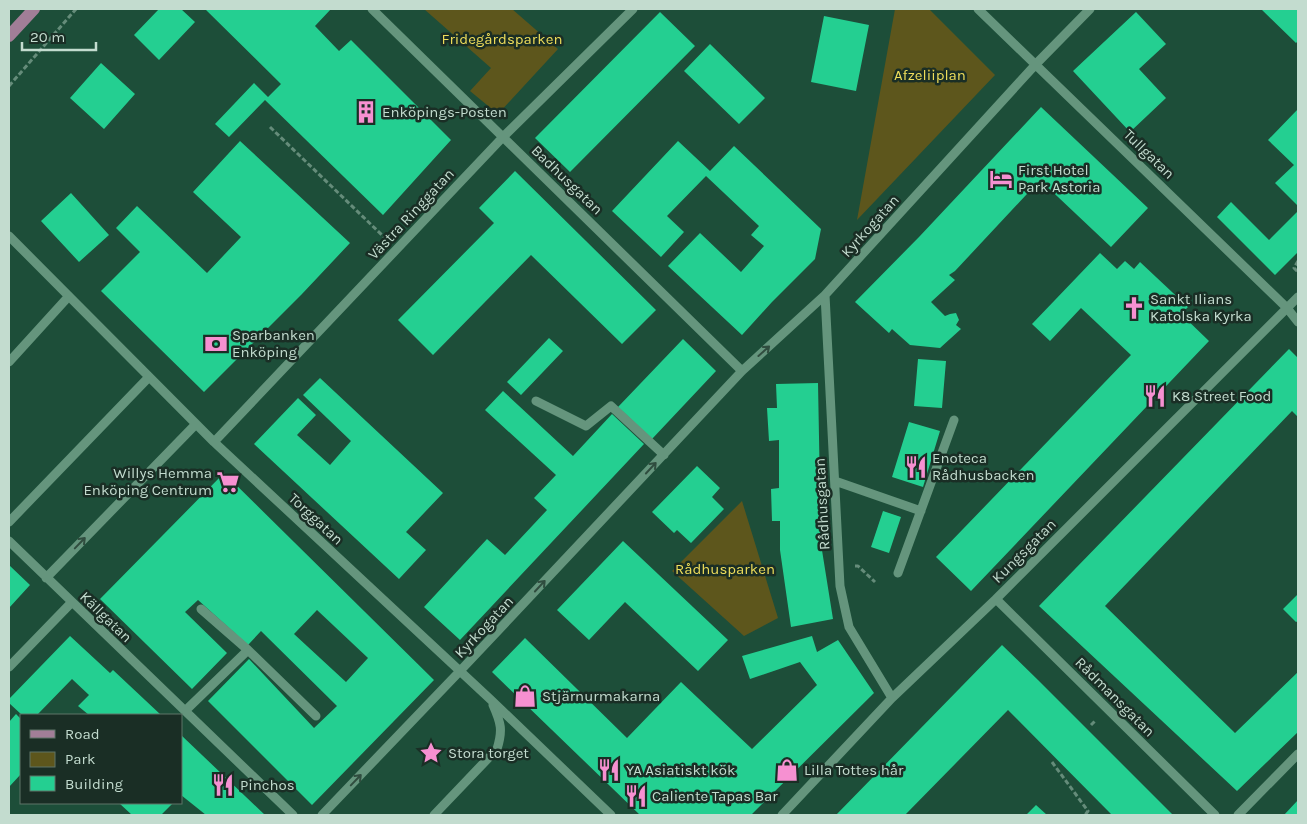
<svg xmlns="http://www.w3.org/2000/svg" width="1307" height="824" font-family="Karla,sans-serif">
<rect width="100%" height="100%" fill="#1d4e39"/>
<path fill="#5d561c" d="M424,9H512L558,49L498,114L470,91L491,68Z
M895,9H929L995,75L857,220Z
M742,501L778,618L744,636L672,571Z"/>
<path fill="#24cf91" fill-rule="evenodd" d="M159,9H181L195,22L159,60L134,35Z
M205,9H331L315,26L339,51L351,40L451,140L383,215L265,100L229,137L215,124L254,83L268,97L281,84Z
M1261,9H1298V41L1296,43Z
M660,12L695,46L570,172L535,138Z
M1136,12L1166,44L1139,69L1166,98L1130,132L1073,71Z
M824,16L869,25L856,91L811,82Z
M710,44L765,98L739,124L684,71Z
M101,63L135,94L104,129L70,98Z
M1041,107L1148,208L1111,247L1040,180L955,271L949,275L955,280L931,302L945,316L950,314L956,313L959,320L956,325L961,329L940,348L910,345L892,329L889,333L855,302L919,237Z
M1298,109V206L1275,183L1294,165L1268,140Z
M240,141L350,243L302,294L204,392L101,291L140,252L116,228L137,206L207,273L241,237L193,192Z
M678,141L710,171L734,146L821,229L815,259L772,302L742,335L668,266L700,233L741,272L764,246L751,235L759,226L706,176L667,216L684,232L661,257L612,211Z
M515,171L656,310L622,344L531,255L433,355L398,320L494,223L479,208Z
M71,193L109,235L79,262L41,221Z
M1231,202L1269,240L1298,211V252L1275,275L1217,217Z
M1100,253L1117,269L1125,261L1134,269L1140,262L1188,307L1181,314L1209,341L971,591L936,557L1131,355L1081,308L1050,341L1032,324Z
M549,338L563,351L521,395L507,382Z
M683,339L716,371L652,439L618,407Z
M1289,349L1298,358V417L1292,411L1105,606L1235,733L1298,672V732L1237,791L1039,606Z
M918,359L946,361L942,408L914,406Z
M320,378L443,493L406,532L426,550L399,579L254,444L298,398L316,415L297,435L330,465L351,441L303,395Z
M818,383L821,544L833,619L791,627L780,550V521H772L771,489L779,488V440L769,441L767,408H777L776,384Z
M503,391L573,456L612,414L644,444L460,640L424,607L487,539L505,555L547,510L534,498L556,475L485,410Z
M909,422L940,431L923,487L892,477Z
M697,466L720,488L712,497L724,509L691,543L677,530L674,533L652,512Z
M224,473L434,680L312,805L208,701L249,659L314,728L337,706L261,631L248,645L198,600L185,612L227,653L192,689L100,599ZM317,610L368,658L346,682L294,634Z
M883,511L901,517L889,553L871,547Z
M623,541L728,640L698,671L625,602L589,640L557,610Z
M9,565L30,585L9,608Z
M1298,594V621L1296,622L1283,609Z
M70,636L110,673L113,670L161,715H89L78,706L89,695L72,679L37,715H22L9,703V699Z
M812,636L817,652L838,640L874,693L751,815H640L492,672L525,638L627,738L681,682L752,749L817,685L800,662L750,679L742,656Z
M1002,645L1038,680L1173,815H1112L1008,710L905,815H836Z
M16,714L21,719V774L9,787V722Z
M181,735L265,815H206L181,795Z
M1298,800V815H1284Z
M119,803H173L161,815H132Z
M1036,805L1047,815H1026Z"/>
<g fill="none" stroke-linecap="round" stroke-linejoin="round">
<path stroke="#658c7a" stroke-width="3" stroke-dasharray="5 2.5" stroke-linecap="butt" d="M9,86L76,9
M270,127L385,238
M1298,261L1294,268L1298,272
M855,566H858L875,582
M1091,725L1096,720
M1052,762L1088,811L1085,815"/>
<path stroke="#65957d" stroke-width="9" d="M372,9L742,371
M978,9L1287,308L1298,322
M9,236L214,442L490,699L611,815
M825,295L840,586L849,627L892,698
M9,362L69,296
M536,401L586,426L611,406L664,455
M214,442L503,137L633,9
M835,481L921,511
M9,522L149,377
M9,541L293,815
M898,573L954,420
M46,578L196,424
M996,599L1215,815
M201,609L248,650
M9,667L72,602
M185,711L248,650L316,716
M322,815L460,671L742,371L825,295L1036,64L1090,9
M434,815L497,749C503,730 501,723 493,705
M782,815L892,698L996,599L1298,297
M1238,815L1298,754"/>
<path stroke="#a17e97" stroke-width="12" d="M9,36L34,9"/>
</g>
<defs><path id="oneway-shaft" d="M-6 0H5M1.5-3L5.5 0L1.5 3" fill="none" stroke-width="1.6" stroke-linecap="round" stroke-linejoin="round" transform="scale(1.25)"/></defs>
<g stroke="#304d3f">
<use href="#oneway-shaft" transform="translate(764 351) rotate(-42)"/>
<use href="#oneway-shaft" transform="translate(651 468) rotate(-47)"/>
<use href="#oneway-shaft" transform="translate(80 543) rotate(-46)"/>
<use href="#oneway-shaft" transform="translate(540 586) rotate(-47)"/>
<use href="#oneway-shaft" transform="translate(356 780) rotate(-46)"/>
</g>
<defs>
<symbol id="building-bare" viewBox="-9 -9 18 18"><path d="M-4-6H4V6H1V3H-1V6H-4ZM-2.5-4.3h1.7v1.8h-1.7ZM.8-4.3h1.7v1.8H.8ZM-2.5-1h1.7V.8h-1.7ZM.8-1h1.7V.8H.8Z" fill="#f690d1" stroke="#1a2e25" stroke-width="2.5" paint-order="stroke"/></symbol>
<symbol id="hotel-bare" viewBox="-9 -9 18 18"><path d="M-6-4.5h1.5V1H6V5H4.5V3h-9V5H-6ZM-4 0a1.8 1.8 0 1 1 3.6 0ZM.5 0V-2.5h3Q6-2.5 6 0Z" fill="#f690d1" stroke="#1a2e25" stroke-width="2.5" paint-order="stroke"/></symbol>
<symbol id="church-bare" viewBox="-9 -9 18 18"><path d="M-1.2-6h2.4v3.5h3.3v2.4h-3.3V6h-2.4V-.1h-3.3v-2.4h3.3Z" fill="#f690d1" stroke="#1a2e25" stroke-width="2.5" paint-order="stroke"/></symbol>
<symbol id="bank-bare" viewBox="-9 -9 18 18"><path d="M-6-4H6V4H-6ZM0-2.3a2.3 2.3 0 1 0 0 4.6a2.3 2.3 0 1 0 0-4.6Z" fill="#f690d1" stroke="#1a2e25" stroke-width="2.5" paint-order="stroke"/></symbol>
<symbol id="restaurant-bare" viewBox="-9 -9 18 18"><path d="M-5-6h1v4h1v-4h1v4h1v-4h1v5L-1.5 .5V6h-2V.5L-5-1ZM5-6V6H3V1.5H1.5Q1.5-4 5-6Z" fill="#f690d1" stroke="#1a2e25" stroke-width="2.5" paint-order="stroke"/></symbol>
<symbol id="supermarket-bare" viewBox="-9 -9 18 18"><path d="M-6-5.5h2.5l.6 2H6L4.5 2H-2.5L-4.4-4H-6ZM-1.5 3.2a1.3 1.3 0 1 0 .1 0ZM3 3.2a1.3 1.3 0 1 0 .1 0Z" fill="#f690d1" stroke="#1a2e25" stroke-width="2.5" paint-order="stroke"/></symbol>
<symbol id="shop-bare" viewBox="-9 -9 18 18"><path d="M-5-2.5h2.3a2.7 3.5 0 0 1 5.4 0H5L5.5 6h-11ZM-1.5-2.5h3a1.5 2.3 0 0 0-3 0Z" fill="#f690d1" stroke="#1a2e25" stroke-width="2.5" paint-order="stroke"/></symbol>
<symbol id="sight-bare" viewBox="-9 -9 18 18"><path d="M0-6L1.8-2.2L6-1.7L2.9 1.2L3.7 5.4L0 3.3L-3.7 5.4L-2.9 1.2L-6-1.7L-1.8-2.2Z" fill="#f690d1" stroke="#1a2e25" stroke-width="2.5" paint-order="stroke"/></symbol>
</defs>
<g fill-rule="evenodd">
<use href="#building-bare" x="350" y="96" width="32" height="32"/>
<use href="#hotel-bare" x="985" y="163" width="32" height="32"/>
<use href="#church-bare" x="1118" y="292" width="32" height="32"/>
<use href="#bank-bare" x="200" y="328" width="32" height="32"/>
<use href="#restaurant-bare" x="1139" y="380" width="32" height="32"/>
<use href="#restaurant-bare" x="900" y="451" width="32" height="32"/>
<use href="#supermarket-bare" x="212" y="466" width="32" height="32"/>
<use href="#shop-bare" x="509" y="680" width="32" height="32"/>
<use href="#sight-bare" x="415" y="737" width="32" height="32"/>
<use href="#restaurant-bare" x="593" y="754" width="32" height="32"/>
<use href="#shop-bare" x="771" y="754" width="32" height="32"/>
<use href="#restaurant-bare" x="207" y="769" width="32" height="32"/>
<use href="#restaurant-bare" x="620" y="780" width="32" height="32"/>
</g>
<g text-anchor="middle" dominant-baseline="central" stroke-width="5" stroke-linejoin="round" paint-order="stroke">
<g font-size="15" fill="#efde5b" stroke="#1a2e25">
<text x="502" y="39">Fridegårdsparken</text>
<text x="930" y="75">Afzeliiplan</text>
<text x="725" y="569">Rådhusparken</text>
</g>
<g font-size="15" fill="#c3dccf" stroke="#1a2e25" text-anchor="start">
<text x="382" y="112">Enköpings-Posten</text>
<text x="1018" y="170">First Hotel<tspan x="1018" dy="17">Park Astoria</tspan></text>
<text x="1150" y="299">Sankt Ilians<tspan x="1150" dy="17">Katolska Kyrka</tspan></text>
<text x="232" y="335">Sparbanken<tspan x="232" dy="17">Enköping</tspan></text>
<text x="1172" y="396">K8 Street Food</text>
<text x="932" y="458">Enoteca<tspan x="932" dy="17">Rådhusbacken</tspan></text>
<text x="212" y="473" text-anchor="end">Willys Hemma<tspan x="212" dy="17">Enköping Centrum</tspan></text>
<text x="542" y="696">Stjärnurmakarna</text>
<text x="448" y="753">Stora torget</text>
<text x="626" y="770">YA Asiatiskt kök</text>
<text x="804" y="770">Lilla Tottes hår</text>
<text x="240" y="785">Pinchos</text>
<text x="652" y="796">Caliente Tapas Bar</text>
</g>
<g font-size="15" fill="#c3dccf" stroke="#1a2e25">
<text transform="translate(1149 154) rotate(44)">Tullgatan</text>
<text transform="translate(567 180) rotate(44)">Badhusgatan</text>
<text transform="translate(411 214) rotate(-47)">Västra Ringgatan</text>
<text transform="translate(870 226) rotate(-48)">Kyrkogatan</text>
<text transform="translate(822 504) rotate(-93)">Rådhusgatan</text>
<text transform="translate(316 519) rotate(43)">Torggatan</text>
<text transform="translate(1024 551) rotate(-45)">Kungsgatan</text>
<text transform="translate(106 617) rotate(44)">Källgatan</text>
<text transform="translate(484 627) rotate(-47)">Kyrkogatan</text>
<text transform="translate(1115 697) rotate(45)">Rådmansgatan</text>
</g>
</g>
<rect width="1307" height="824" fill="none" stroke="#c3dccf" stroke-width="20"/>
<rect x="20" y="714" width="162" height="90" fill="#1a2e25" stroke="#5e7469"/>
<rect x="30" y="730" width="25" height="8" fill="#a17e97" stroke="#5e7469"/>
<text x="65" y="739" font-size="15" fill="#c3dccf">Road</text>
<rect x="30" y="752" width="25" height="15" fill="#5d561c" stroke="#5e7469"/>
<text x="65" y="764" font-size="15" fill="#c3dccf">Park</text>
<rect x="30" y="776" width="25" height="15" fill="#24cf91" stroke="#5e7469"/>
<text x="65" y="789" font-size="15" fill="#c3dccf">Building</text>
<path d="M22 42v8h74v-8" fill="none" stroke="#c3dccf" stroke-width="2.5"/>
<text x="30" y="42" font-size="15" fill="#c3dccf" stroke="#1a2e25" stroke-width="4" paint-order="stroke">20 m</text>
</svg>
